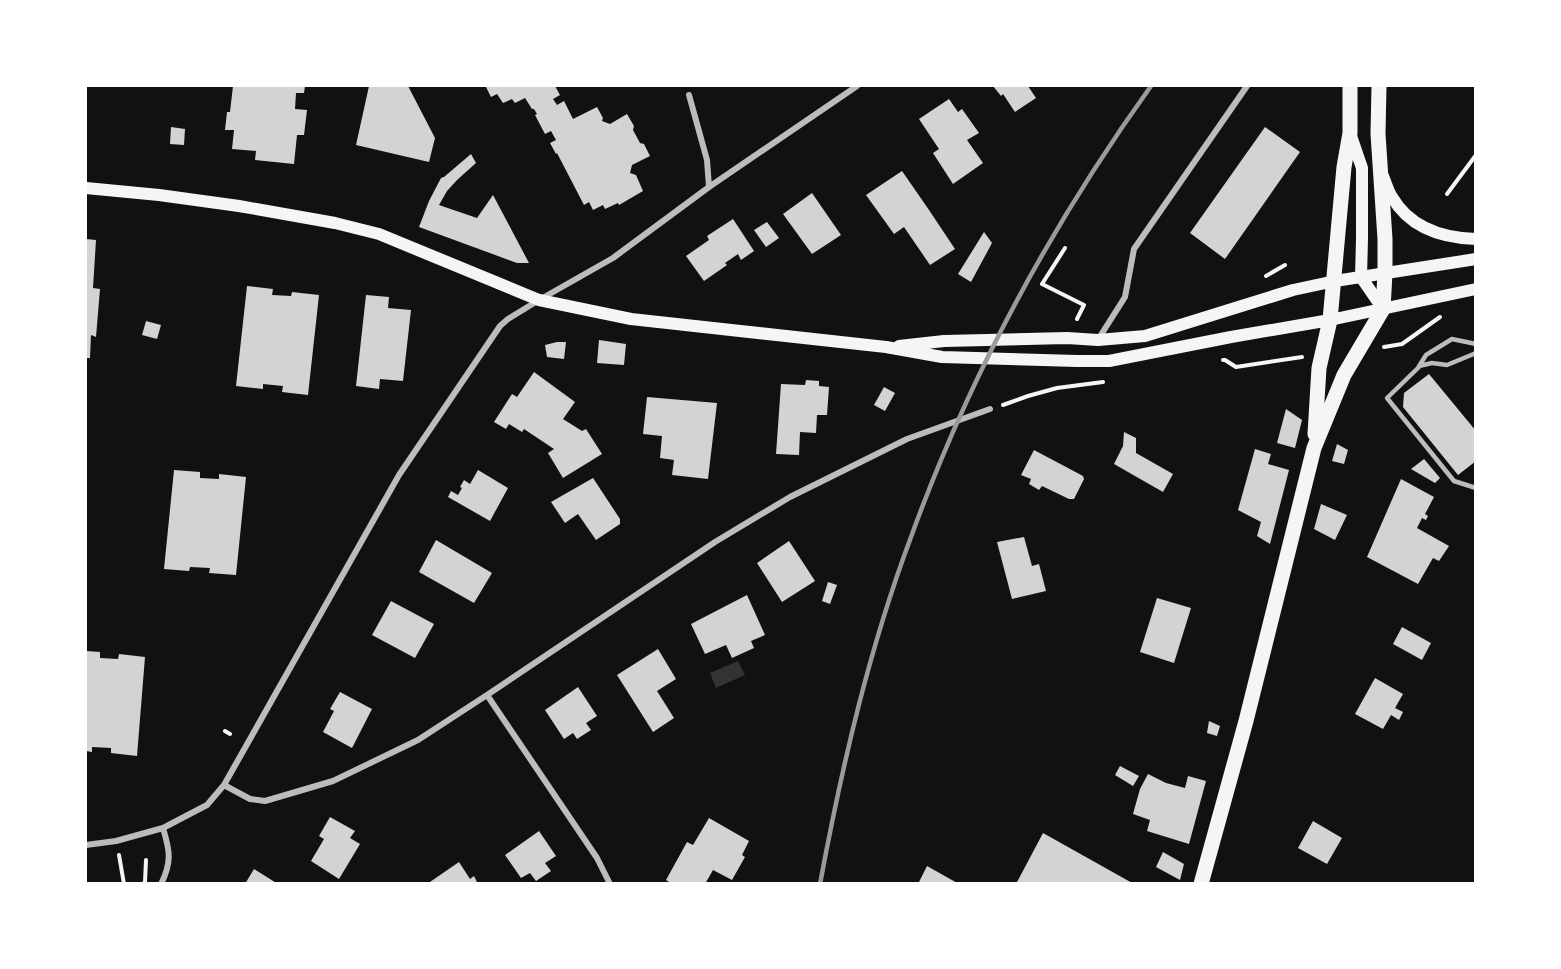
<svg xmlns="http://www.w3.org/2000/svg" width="1561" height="969" font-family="Ubuntu,sans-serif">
<rect width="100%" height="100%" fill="#111"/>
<path fill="#333" d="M738,661L745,675L716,688L710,673Z"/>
<path fill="#d3d3d3" d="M233,86H305L304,93H296L295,109L307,110L304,135H297L294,164L255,160L256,151L232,149L234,130H225L227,112H230Z
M369,86H408L435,138L429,162L356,145Z
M488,86H555L560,95L553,99L557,105L564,101L573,119L597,107L603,118L602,121L610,124L627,114L634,126L633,130L640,143L644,144L650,156L632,165L630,173L636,175L643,191L619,205L618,203L605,209L603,205L593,210L589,202L584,205L557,153L556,154L550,143L556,140L551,131L545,134L535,115L537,114L534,109H532L525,98L515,103L512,99L503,103L497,94L491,97L486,87Z
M993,86H1028L1036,98L1015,112L1003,94L1001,96Z
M949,99L958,112L962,109L979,133L967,140L983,163L953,184L933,153L939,149L919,119Z
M171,127L185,129L184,145L170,144Z
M1265,127L1300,152L1225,259L1190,233Z
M471,154L476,163L457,180L447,191L439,205L477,218L493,195L529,263H517L419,227L429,201L441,178L444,177Z
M902,171L929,210L955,249L930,265L904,227L894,234L866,195Z
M812,193L841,235L812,254L783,214Z
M733,219L754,251L741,260L738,254L725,263L727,265L704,281L686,256L709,240L707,236Z
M767,222L779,238L766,247L754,230Z
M984,232L992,243L971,282L958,274Z
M86,239L96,240L93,288L100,289L96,337L91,335L90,358H86Z
M247,286L273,289L272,295L291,296L292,292L319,295L308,395L282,392L283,386L263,384V389L236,386Z
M366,295L389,297L388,308L411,310L403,381L380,379L379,389L356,386Z
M146,321L161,325L157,339L142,335Z
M599,340L626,344L624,365L597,363Z
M557,342H566L564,359L547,357L545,345Z
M534,372L575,402L563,419L582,431L586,429L602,454L563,478L548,453L554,449L524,429L522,432L509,424L506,429L494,422L512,394L517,397Z
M1429,374L1476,431V461L1458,475L1403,407L1404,393Z
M806,380L819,381V386L829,387L827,415H817L816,433L800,432L799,455L776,454L781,384L805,385Z
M884,387L895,393L885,411L874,405Z
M647,397L717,403L708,479L672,475L674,460L660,458L662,436L643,434Z
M1286,409L1302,420L1295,448L1277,443Z
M1124,432L1136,438V453L1173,474L1163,492L1114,464L1123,446Z
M1337,444L1348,450L1344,464L1332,461Z
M1255,449L1271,454L1268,464L1289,470L1270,544L1257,536L1261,522L1238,510Z
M1034,450L1083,476L1084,479L1074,499H1069L1042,486L1039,490L1029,484L1031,479L1021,475Z
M1424,459L1440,478L1435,483L1411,469Z
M174,470L200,472V478L219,479V474L246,477L236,575L209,573L210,568L190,567L189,571L164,569Z
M478,470L508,488L490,521L448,497L451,491L458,495L462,488L460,487L464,480L470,484Z
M593,478L620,519V524L596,540L578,514L565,523L551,502Z
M1401,479L1434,497L1425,514L1428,516L1426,520L1422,518L1417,528L1449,546L1439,561L1433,558L1418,584L1367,557Z
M1321,504L1347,515L1335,540L1314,529Z
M1024,537L1032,566L1039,564L1046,591L1012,599L997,542Z
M436,540L492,573L474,603L419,572Z
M789,541L815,581L782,602L757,563Z
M828,582L837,585L830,604L822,601Z
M747,595L765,635L751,641L754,648L732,658L726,645L705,654L691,624Z
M1157,598L1191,608L1174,663L1140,652Z
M391,601L434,624L415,658L372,635Z
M1402,627L1431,643L1422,660L1393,644Z
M658,649L676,679L657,691L674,718L653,732L617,675Z
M86,651L100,652V658L118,659L119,654L145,657L137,756L111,753V748L92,747V752L86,751Z
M1375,678L1403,694L1395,708L1403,712L1399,720L1391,715L1383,729L1355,714Z
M578,687L597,716L586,723L591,730L577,739L573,733L564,739L545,710Z
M340,692L372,709L352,748L323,732L334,711L330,709Z
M1209,721L1220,726L1217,736L1207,733Z
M1120,766L1139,776L1133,786L1115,775Z
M1148,774L1166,783L1185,788L1188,776L1206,781L1189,844L1147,831L1150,820L1133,814L1140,789Z
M330,817L355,831L350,838L360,844L339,879L311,861L324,839L319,836Z
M709,818L749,841L742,855L745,857L732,880L713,870L705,884H672L666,880L687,842L693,845Z
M1313,821L1342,838L1327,864L1298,848Z
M539,831L556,856L545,863L551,871L536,881L530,873L521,878L505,855Z
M1043,833L1134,884H1016Z
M1163,852L1184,864L1180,880L1156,867Z
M459,862L470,879L474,876L478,884H427Z
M927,866L959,884H918Z
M254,869L278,884H245Z"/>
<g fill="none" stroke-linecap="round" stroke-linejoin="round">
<path stroke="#f5f5f5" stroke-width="4" d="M1447,194L1476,155
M1065,248L1042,284L1084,305L1077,319
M1266,276L1285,265
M1384,347L1402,344L1440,317
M1223,360H1225L1236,367L1302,357
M1003,405L1028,396L1057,388L1103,382
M225,731L230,734
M119,855L124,884
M143,884L145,882L146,860"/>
<path stroke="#bcbcbc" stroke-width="4.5" d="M1476,344L1452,339L1426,355L1418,368L1387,398L1454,481L1476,488
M1419,366L1432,363L1447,365L1476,353"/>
<path stroke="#bcbcbc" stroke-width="6" d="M689,95L707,160L709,187
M1099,338L1125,297L1134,249L1247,86
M487,695L597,858L610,884
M224,785L250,799L265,801L333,781L418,740L487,695L715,542L790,497L907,439L990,409
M86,845L116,841L163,828L207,805L224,785L399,475L500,326L508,319L539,300L613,258L709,187L857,86
M161,884C172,862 170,851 163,828"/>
<path stroke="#f5f5f5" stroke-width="12" d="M1350,133L1362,168V239L1361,277
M1383,176C1386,183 1388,191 1392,197C1410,228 1442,238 1476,239
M86,188L159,195L239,206L335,223L379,234L539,300L631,319L886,347L942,357L1077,361H1109L1231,337L1330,320L1476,289
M1361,277L1383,309
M899,346L944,341L1067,338L1098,340L1145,336L1293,290L1335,281L1476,259"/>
<path stroke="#f5f5f5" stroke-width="15" d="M1315,434L1319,368L1330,320L1344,167L1350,133V86
M1201,884L1246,721L1314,448L1344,375L1383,309L1385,273V239L1378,134L1379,86"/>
<path stroke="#9a9a9a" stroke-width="4.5" d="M820,884C842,766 869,649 911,537C969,377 1052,224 1151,86"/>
</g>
<rect width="1561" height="969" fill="none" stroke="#ffffff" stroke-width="174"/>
</svg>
